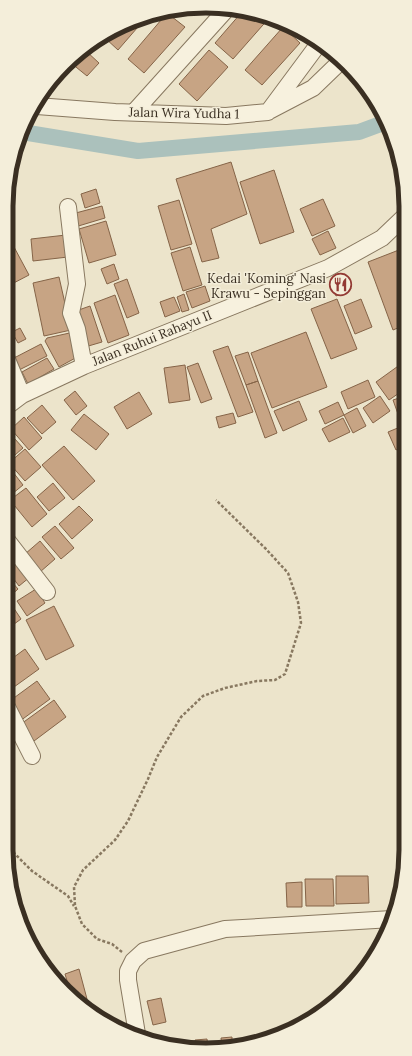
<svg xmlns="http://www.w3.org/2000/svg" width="412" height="1056" font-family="Lora,serif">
<rect width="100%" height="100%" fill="#ece4cb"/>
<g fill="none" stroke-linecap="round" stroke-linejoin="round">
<path stroke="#abc1bc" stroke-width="16" d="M22,132L138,151L359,132L386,122"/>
</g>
<path fill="#c7a484" stroke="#856448" d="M193,6L198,7L191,15L185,9Z
M167,13L185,27L144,73L128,59Z
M241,13L270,17L233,59L215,43Z
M144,20L118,50L104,37L117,27Z
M283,27L300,43L262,85L245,70Z
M209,50L228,67L197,101L179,84Z
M86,51L99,63L87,76L71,63Z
M231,162L247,214L211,229L219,258L202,262L176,179Z
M274,170L294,232L260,244L240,182Z
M96,189L100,203L85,208L81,194Z
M323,199L335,226L312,236L300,209Z
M179,200L192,244L171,250L158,206Z
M102,206L105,218L75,227L72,214Z
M106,221L116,255L89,263L79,229Z
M328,231L336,248L320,255L312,239Z
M6,232L29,275L6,287Z
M66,235L68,257L33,261L31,239Z
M190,247L202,285L183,291L171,253Z
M404,248L405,325L393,330L368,262Z
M114,264L119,279L107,284L101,269Z
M345,274L351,289L336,296L330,282Z
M59,277L71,330L44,336L33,283Z
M127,279L139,313L127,318L114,284Z
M205,286L210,301L192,308L186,292Z
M184,294L189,310L182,312L177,297Z
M115,295L129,335L108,343L94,303Z
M174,297L180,311L165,317L160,302Z
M337,299L357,349L331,359L311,309Z
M361,299L372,327L355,334L344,306Z
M90,306L102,342L85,347L73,312Z
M20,328L26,339L18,343L12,332Z
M74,332L79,356L59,367L45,341L47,338Z
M306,332L327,387L272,408L251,353Z
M41,344L47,356L19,370L14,358Z
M228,346L253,412L238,417L213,351Z
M248,352L258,381L246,385L235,356Z
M47,358L54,369L28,384L22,372Z
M198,363L212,399L201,403L187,367Z
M401,364L405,369V389L389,400L376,382Z
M185,365L190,400L169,403L164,368Z
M6,380L11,389L6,392Z
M368,380L375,397L348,409L341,392Z
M258,381L277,433L265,438L246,385Z
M75,391L87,406L76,415L64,400Z
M139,392L152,414L127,429L114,407Z
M380,396L390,411L373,423L363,408Z
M405,396V412L398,414L393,400Z
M299,401L307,420L283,431L274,411Z
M338,402L344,415L325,424L319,411Z
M42,405L56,422L42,434L27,418Z
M357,408L366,426L353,433L344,415Z
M233,413L236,423L219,428L216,417Z
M84,414L109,434L96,450L71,430Z
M24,417L42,438L29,450L11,429Z
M343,418L350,432L329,442L322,429Z
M405,425V445L396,450L388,432Z
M6,429L23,448L7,462L6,461Z
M64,446L95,481L73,500L42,465Z
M25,449L41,467L25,481L9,463Z
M9,467L23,485L7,498L6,470Z
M53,483L65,498L49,511L37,497Z
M26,488L47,514L32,527L10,500Z
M79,506L93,520L72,539L59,524Z
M6,508L13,518L6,524Z
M55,526L74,548L61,559L42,537Z
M40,541L55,559L40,572L25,554Z
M17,561L30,577L19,586L7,570Z
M6,575L18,589L6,600Z
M36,589L45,603L27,616L17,601Z
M11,604L21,619L6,630V608Z
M54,606L74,646L46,660L26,620Z
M25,649L39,669L7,692L6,663Z
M37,681L50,699L20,721L7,703Z
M54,700L66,717L34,741L21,724Z
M6,762L15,772L6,780Z
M6,800L15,809L6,819Z
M336,876H368L369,903L336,904Z
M305,879H333L334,906H306Z
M302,882V907H287L286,883Z
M79,969L87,999L79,1001L71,994L65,974Z
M161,998L166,1022L153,1025L147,1001Z
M232,1037V1047H222L221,1038Z
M207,1039L208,1047L196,1048L195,1040Z"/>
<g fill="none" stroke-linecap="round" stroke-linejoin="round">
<defs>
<path id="minor" d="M37,106L115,112L226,116L268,112L320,42
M269,111L313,88L341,61
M134,112L225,11
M68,207L77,284L71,313L77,329L84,366
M6,357L22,395
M6,407L22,395L84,366L328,268L382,238L404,217
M6,539L47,592
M6,705L32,756
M137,1034L128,980V971L133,961L144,951L225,929L392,919"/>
</defs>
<use href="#minor" stroke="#887860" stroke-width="18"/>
<path stroke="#887860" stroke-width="2.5" stroke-dasharray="3 2" stroke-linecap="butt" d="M6,845L32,871L68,896L74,906
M122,952L112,944L97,939L82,924L75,906L74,887L83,870L115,840L128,821L148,779L157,757L181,717L203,696L225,688L257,681L275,680L285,674L301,623L298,602L288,573L266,549L216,500"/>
<use href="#minor" stroke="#f7f1de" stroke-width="16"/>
</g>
<defs>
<symbol id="restaurant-ring" viewBox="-11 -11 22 22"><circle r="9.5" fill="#f4eeda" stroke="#933a34" stroke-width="1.5"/><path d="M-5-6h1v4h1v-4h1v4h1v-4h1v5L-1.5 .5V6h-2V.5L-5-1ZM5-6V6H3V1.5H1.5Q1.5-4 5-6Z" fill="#933a34"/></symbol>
</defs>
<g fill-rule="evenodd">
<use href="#restaurant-ring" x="328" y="272" width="25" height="25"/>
</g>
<g text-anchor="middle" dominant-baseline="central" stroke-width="3" stroke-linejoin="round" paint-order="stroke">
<g font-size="13" fill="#3a2f22" stroke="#f4eeda">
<text transform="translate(184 113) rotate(1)">Jalan Wira Yudha 1</text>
<text transform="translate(152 338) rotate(-22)">Jalan Ruhui Rahayu II</text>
</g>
<g font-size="13" fill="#3a2f22" stroke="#f4eeda" text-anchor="end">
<text x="326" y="278">Kedai 'Koming' Nasi<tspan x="326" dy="15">Krawu - Sepinggan</tspan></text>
</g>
</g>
<path d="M0 0H412V1056H0ZM206 13H206A193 193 0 0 1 399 206V850A193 193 0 0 1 206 1043H206A193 193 0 0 1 13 850V206A193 193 0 0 1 206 13Z" fill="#f4eeda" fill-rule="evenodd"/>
<path fill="none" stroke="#3a2f22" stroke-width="5" d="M206 13H206A193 193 0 0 1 399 206V850A193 193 0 0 1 206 1043H206A193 193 0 0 1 13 850V206A193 193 0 0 1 206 13Z"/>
</svg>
